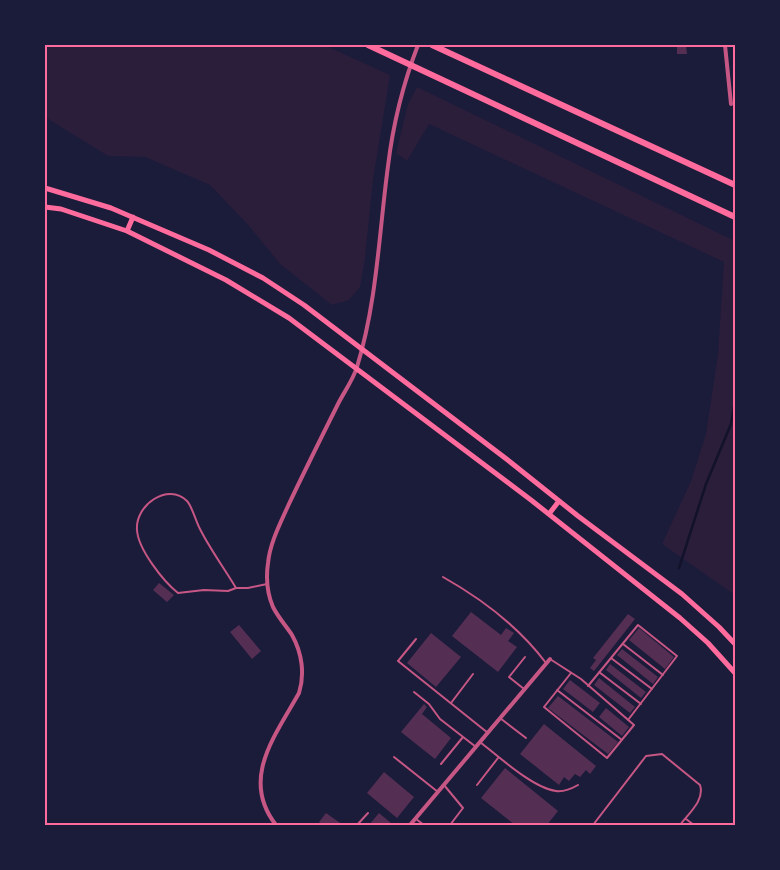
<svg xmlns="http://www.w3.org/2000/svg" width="780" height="870" font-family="Poppins,sans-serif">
<rect width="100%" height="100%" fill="#1b1b3a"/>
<path fill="#2a1e3b" d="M45,45H324L390,75L373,180L365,258L360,287L349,300L332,305L280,264L250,227L210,185L145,157L108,156L45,117Z
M417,87L735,241V595L662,544L691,481L706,434L718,354L724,262L429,124L407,161L396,153L408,104Z"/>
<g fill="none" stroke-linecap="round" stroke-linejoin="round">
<path stroke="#12122b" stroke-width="2.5" d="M679,568L706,484L731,424L735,401"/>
</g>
<path fill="#542f53" d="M677,45H686L687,54H677Z
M159,583L174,595L167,602L153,590Z
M471,612L501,635L506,628L514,633L508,641L517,647L498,672L452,636Z
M628,614L635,619L594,671L590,668L596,660L593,658Z
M239,625L261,651L252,659L230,632Z
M639,628L674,657L665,669L629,640Z
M431,633L461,657L436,687L407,663Z
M622,649L658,677L653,684L617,655Z
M610,664L646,692L641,698L606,670Z
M599,678L635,707L630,713L594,685Z
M570,680L600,703L593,712L563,689Z
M558,696L618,742L608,754L548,708Z
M424,704L427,707L422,714L451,738L435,759L401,732Z
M606,708L629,727L622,736L599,717Z
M544,724L596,766L590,774L586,770L580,777L575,774L569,781L564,777L559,785L520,754Z
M505,768L558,811L547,825H515L481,798Z
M384,772L414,797L397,818L367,793Z
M326,813L343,825H323L319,822Z
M379,813L391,823L389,825H369Z"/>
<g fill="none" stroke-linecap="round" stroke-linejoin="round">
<path stroke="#c65784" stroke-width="2" d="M443,577C482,599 519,627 546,663
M236,588C224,568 210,549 200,529C196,522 192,506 187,501C168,482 135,505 137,530C138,549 163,581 178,593L204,590L228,591L236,588H248L267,584
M416,639L398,661L488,733
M623,644L663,675
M611,658L652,689
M550,659L581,679L634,725L607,758L544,707L571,673
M599,672L641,704
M588,686L638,625L677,656L628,720
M524,689L509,677L525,657
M557,690L622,740
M414,692L429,704L440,719L476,747
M451,703L473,674
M500,718L526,738
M480,742C498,756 533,788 556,791C564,792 571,789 578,785
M394,757L438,792
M441,764L463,737
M444,785L463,808L450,825
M477,785L498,758
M416,819L424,825
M686,819L694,825
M357,825L368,813
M593,825L646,756L662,754L700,785C705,800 689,813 680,825"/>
<path stroke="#c65784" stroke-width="4" d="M725,45L731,104
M276,825C240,779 275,736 299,693C305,674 302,653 292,635C286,626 278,617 273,607C267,593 266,577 268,563C270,543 280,524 288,506C304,472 321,438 338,404C344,392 353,380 357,367C377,302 379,233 388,166C393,124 403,84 418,45
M410,825L550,659"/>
<path stroke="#ff6b9d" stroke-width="5" d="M45,188L111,208L209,250L263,278L304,305L509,461L578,516L682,594L719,627L735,644
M45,207L61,209L127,231L226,280L289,318L531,500L680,618L708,643L735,673
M127,231L133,217
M549,514L559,501"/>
<path stroke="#ff6b9d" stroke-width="6" d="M368,45L735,217
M432,45L735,185"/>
</g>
<rect width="780" height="870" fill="none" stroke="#1b1b3a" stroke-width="92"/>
<rect x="46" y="46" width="688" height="778" fill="none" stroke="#ff6b9d" stroke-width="2"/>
</svg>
